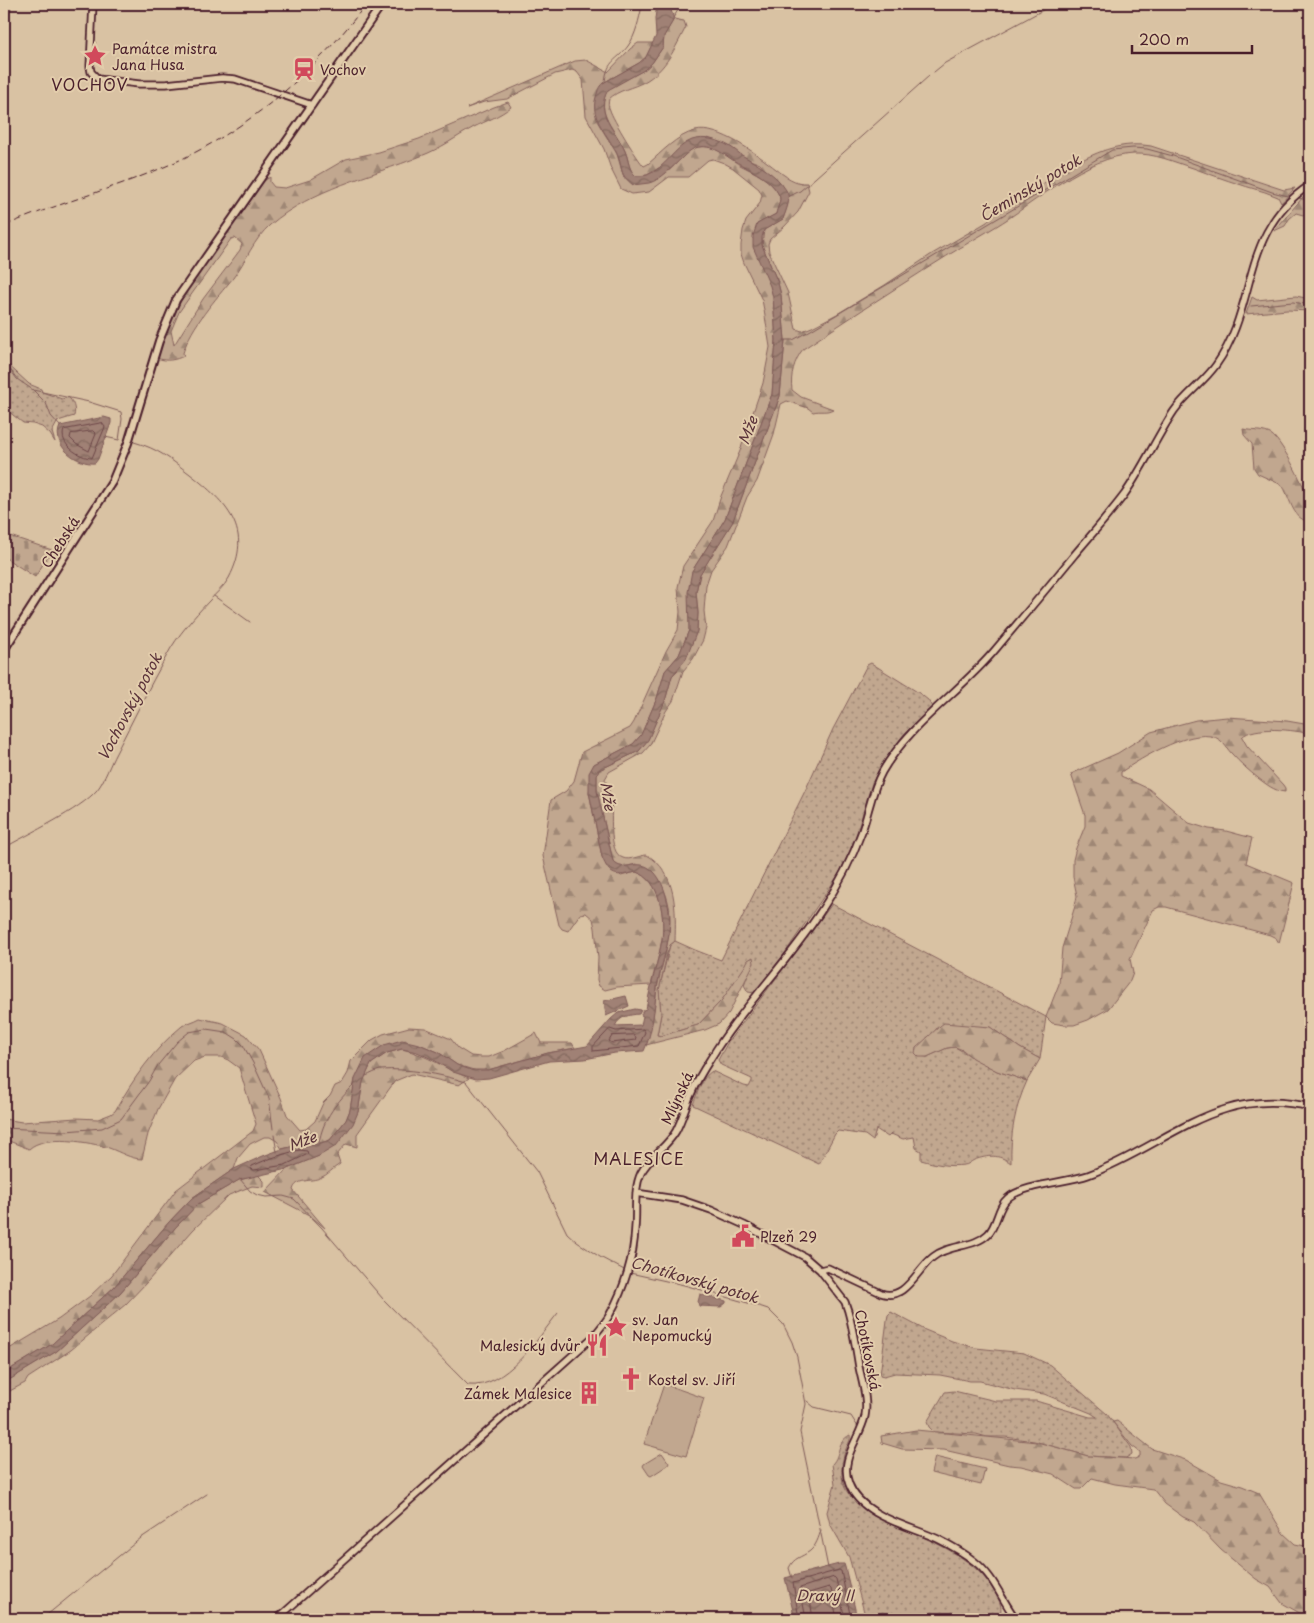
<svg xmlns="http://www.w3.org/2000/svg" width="1314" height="1623" font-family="'Playpen Sans',sans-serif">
<defs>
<pattern id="grass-dots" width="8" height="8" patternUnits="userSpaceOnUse" patternTransform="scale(1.25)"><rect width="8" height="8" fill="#c1a78f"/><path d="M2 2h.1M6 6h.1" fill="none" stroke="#9f8775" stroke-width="1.8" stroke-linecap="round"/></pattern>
<pattern id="forest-firs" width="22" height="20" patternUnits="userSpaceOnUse" patternTransform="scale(1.25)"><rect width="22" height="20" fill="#c1a78f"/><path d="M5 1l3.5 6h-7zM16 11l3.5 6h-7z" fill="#9f8775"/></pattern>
<pattern id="cemetery-stones" width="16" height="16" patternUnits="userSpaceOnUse" patternTransform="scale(1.25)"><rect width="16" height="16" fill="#c1a78f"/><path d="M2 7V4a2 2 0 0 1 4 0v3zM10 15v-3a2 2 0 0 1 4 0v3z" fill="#9f8775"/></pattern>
<pattern id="water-waves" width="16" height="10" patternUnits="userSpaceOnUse" patternTransform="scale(1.25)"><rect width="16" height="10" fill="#a08174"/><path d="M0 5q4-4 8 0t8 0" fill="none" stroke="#84695f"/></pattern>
</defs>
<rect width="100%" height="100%" fill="#d9c2a3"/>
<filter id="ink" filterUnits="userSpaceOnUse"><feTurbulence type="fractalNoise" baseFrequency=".02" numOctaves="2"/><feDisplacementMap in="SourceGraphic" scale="10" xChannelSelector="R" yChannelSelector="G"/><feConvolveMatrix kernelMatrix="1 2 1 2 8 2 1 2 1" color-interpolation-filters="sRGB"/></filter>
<g filter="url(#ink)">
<path fill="url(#grass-dots)" stroke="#86635d" d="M4,361L29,384L41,389L42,392L62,399L68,397C73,401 76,409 74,416L58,421L52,432L55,442L50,434L42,427L33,424L23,423L8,411L4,380Z
M871,663L919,693L928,700L932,707L904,734L883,763L872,783L854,842L839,874L785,953L754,993L748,992L744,985L750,968L754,963H748L722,1000L698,1025L661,1036L657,1035L661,1014L659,990L670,945L675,941L695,950L721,960L805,791L833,729L867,665Z
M832,904L1046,1017L1040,1059L1020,1048L990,1027L937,1028L930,1037L916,1048L919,1056L927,1057L947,1048L955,1047L997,1071L1027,1081C1015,1107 1010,1134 1011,1163C998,1154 989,1155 974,1160C970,1162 968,1165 964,1165C949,1167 935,1164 921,1160V1151L916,1148L914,1137L903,1139L891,1134L888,1137L876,1129L873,1141L865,1135L838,1131L835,1134L819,1164L693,1105C697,1094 701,1078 712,1071L744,1086L749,1087L752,1081V1079L721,1065L718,1060L728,1042Z
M891,1312L925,1330L952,1341L976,1348L1024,1353L1050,1365L1107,1414L1131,1447L1132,1454L1126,1458L1088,1456L1034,1441L1005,1437H987L976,1434L934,1432L929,1427L927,1422L945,1392L954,1391L996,1401H1036L1090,1417H1097L1091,1413L1044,1394L1015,1390L980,1381H970L940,1375L895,1373L884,1376L880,1375L887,1320L888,1315Z
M850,1435C851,1440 848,1444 846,1449C841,1462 839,1481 848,1493C855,1502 864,1510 874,1516C885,1522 897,1526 909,1531C941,1545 976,1560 994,1591C1000,1601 1004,1609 998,1619H866L849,1557L830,1524L827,1512L835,1484L832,1464C841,1455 836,1442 850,1435Z"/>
<path fill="url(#forest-firs)" stroke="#86635d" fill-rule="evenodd" d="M674,19L684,21L686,27C675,48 666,70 644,82C633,88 618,90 609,99C608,103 608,106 610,110C612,118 639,162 644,166L648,164C661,153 677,135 695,131C719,125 758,155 776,169C785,176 795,184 807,183L809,191L798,212L784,227L770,239L768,244L769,252L788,293L796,329L802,331L812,327L837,314L885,285L932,254L987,222C993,211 1008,207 1018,200C1057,176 1102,137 1151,146L1284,190L1295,188L1281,203L1278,197L1265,192C1240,185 1217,177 1193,168C1174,162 1154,153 1134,154C1086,156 1035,203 995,227C930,265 867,307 803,349C794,361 790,375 792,390L801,397L833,409C826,413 821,410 813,412L808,408L787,401L781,404L774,434L757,481L747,497L728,546L711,570L706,585L704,611L706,628L703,640L693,659L683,671L673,701L666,711L650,745L643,753L609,772L605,779C607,786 610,792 611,798C613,811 607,853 623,858C630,861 640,855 647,855C677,872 676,911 675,941L670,945L667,954L659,990L661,1014L657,1035L661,1036L698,1025L722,1000L745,966L748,960L753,957L754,963L729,1013L719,1024L705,1030L646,1045C653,1025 654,1005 658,984C664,954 678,920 664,890C661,882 643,870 636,864C626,866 620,870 613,861L597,791V775L599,770L639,751L648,739L665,701L672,676L679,669L697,631L698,613L696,592L700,574L732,523L780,396L785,340L781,295L778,283L762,245L764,230L783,219L789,200L760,164L743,157L729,146L708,138L647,175L636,176C628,170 629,160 625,151C616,130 594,113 608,89L644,70L652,63L663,47L664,36Z
M638,43H653L646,57L639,63L603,83L597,121L617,154L624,178C632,177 657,178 662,175C675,169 682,153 695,148C713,142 727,157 740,165C754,172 772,180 779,195C782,201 777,208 776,214L757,224L773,297L776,340L772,394L725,519L692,571L689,630L679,655L665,671L657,698L641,735L633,744L594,764L589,792L602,857L621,876L636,872C661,879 665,918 662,939C660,955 654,970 651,985L617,987L605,990L599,986L597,980L598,958L595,928L593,919L586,913L580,914L568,931L562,929L559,925L543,856L551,800L566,791L574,781L582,752L630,728L634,722L666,651L678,630L680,612L678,587L683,566L713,521L721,496L740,451L763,383L770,347L764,310L762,300L744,263L741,254V245L743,230L746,221L760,203L762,195L759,189L733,168L724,163L713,159L708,160L688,177H669L649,192L632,194L621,189L611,169L604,149L586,116L583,80L577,72L572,70L555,74L507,99L484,102L467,108L575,61L586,60L608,72L630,49Z
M508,102L511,107C500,116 486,121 474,127C456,137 440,149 421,156C370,177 313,188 270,225C254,239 246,261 233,278C216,299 191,326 183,353L184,356C175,360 167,362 157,358L171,321L185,293L262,182L270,177V182L274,187L285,188L310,180L346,159L379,152L419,139L494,107ZM235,238L242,244L240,250L203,299L174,345L171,331L179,312L231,239Z
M1309,195L1310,196V217L1296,213L1289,219L1285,226L1274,231L1303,197Z
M1296,296L1310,299V311L1287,310L1246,314L1252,297L1257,300Z
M1243,429C1252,431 1264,430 1272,435C1283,443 1306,489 1310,503C1311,508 1311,516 1308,521C1292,519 1290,496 1282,485L1258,474L1254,468L1252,444L1244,435Z
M1227,717L1287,721L1310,725V734C1296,730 1253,725 1242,737L1247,746L1283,785L1285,788V792C1274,791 1266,784 1258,778C1249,771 1240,763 1232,754C1228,750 1224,743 1220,740C1198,723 1140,759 1121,772V776L1149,789L1189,823L1209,829L1226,831L1252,838L1246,863L1294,883L1279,943L1276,938L1270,935L1166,907H1159L1153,910L1130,959L1133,973L1130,981L1108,1009L1088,1020L1074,1025H1065L1052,1023L1046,1017L1059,984L1062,948L1075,906L1077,896L1073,877V860L1076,848L1085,826V815L1071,774L1118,753L1151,732L1196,720Z
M200,1018L223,1023L246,1035L259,1050L281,1098L287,1115L300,1130L306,1129L315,1121L323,1103L330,1096L335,1086L342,1083L348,1073L351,1061L372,1040L383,1034L409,1027L425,1028L451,1039L458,1048L471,1056L481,1057H489L504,1051L536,1033L541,1043H572L575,1048L548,1053L488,1070L477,1071L457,1065L438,1052L419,1044L384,1045L355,1079L350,1110L346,1120L330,1140L311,1146L299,1145L282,1149L277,1141L270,1137H264L250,1144L238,1158L234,1169L192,1198L169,1222L114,1287L52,1344L4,1373V1352L59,1319L90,1296L112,1275L176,1190L253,1131L256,1124L239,1068L228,1060L221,1057H205L194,1061L175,1079L158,1109L148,1134L142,1159C131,1159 120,1152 109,1148C90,1142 44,1134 29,1149L4,1139V1119L22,1122L76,1118L98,1119L111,1114L115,1111C133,1079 154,1049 182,1026C187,1023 195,1021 200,1018Z
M944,1023L990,1027L1020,1048L1040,1059L1027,1081L997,1071L972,1058L963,1050L955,1047L947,1048L927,1057H919L915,1053L916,1048C922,1043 939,1026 944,1023Z
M402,1049C428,1055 445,1069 469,1078L459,1085L412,1074L395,1081L357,1134V1147L346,1144L337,1155L340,1164C333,1168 328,1175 320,1178C311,1182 296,1178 293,1190L325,1228L309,1215L265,1192L287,1169L319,1156L358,1112L363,1081L371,1064L387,1053Z
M258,1175L264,1181V1187L252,1186L229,1195L193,1230L148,1281L126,1304L71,1350L28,1378L25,1383L4,1394V1383L57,1351L120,1293L175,1228L198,1204L239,1180Z
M1117,1421L1152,1449L1186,1460L1221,1480L1242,1486L1259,1493L1283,1533L1295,1544L1310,1547V1619L1282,1603L1270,1587L1256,1579L1221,1550L1194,1522L1183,1517L1165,1504L1153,1489L1115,1484L1092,1478L1081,1489H1076L1053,1474L1021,1466L1009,1465L944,1450L902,1449L882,1443L881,1436L916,1430L1037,1442L1088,1456L1135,1459L1140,1456V1452L1132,1446L1113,1422Z"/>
<path fill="url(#cemetery-stones)" stroke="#86635d" d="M4,534L52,550L35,577L4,557Z
M935,1457L985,1469L981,1485L931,1473Z"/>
<path fill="#c1a78f" stroke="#86635d" d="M664,1384L704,1398L686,1456L644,1444Z
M662,1453L669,1463L668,1465L651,1476L649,1475L643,1466L644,1464Z"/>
<path fill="url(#water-waves)" stroke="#7e5a57" d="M657,4H669L674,19L664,36L663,47L652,63L644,70L608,90C594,114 616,130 625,151C629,160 628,170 636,176C639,176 644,176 647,175C665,169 675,146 692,140C704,136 719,140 729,146C735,149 739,154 745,157C760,166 776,174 786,190C792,199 786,210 783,219L764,230L762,237V245L778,283L781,295L785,340L780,396L732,523L700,574L696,592L698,613L697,631L686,659L672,676L665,701L648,740L639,751L599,770L597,775V791L613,861C624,875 637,855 654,872C660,878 664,888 666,896C676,931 663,954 657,987C654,1009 653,1031 644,1051L615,1053L585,1059L549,1061L489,1078L476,1079L453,1072L434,1060L417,1052L402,1049L387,1053L371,1064L363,1082L358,1112L353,1124L336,1146L319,1156L287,1169L239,1180L198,1204L175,1228L120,1293L57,1351L4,1383V1373L52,1344L114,1287L169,1222L192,1198L234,1169L263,1156L282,1149L299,1145L311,1146L330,1140L346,1120L350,1110L355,1079L365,1058L384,1045L402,1040L419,1044L438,1052L457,1065L471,1070H488L548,1053L587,1046L611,1019L618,1013L635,1009L641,1010L639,1014C629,1015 620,1016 615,1026L641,1025L643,1016L641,1015L643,1010L646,1009C650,986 658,963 662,940C665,919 661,879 636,872C616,877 610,877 602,857L589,792V773L594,764L633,744L641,735L657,698L665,671L679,655L689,630L688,592L692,571L725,519L772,394L776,340L773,297L770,286L753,247V236L757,224L776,214C777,208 782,200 779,195C772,180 754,172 740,164C726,157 712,142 695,148C690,150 686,154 682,158C673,166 661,180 649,183C644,184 638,184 633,185C618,173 624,170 617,154C609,135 589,119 596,97C598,91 598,87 603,83L639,63L646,57L656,36L655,19Z
M104,417L111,419V423L98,459L95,463C78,465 51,446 60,426Z
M626,996L629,1006L606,1016L604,1001Z
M700,1294L726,1301V1303L721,1307L699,1306L698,1302Z
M839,1564H844L845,1567L855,1609L856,1619H795L785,1578Z"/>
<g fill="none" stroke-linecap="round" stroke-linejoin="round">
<path stroke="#6c4648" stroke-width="1" d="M102,423L105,427L92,458C80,458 58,444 64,430Z
M93,431L96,434L89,451L76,444L70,438L71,434Z
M610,1029L616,1031L643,1029L645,1032L639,1046L593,1051V1047Z
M633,1035L636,1037L635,1040L612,1043L609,1041L612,1036Z
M299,1150L307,1151L308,1154L285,1165L254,1170L251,1169L252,1166C267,1159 283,1154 299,1150Z
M799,1619L793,1583L839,1570L841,1571L851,1619
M806,1619L800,1588L834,1577L836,1579L845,1619
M813,1619L809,1593L829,1587L831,1589L837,1619"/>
<path stroke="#7e5a57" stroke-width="1" d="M673,18L682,4
M4,30L12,4
M934,72L945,63L1054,4
M605,81C608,59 616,62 628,46C636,35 639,19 642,6L649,4
M788,197L800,191L815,178L929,76
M1299,198L1310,201
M1251,306L1293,302L1310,305
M784,340H793L811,330L1112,150L1133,148L1147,149L1173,156L1272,192L1292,197
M4,361L17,379L33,390L89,402L121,412L122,419L119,440L105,437
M33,390L46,403L51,416L60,426
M214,596L250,622
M4,848C28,834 80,810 97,790C105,780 110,764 116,753C133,720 149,687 167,655C177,636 194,617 209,601C215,594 224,587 229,578C254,530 227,503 190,474C170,459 159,449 134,442
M366,1076C371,1074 376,1071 380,1070C408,1068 440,1074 466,1082L537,1172L567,1233L577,1242L600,1257L626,1271
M4,1128L66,1131L102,1128L121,1119L149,1081L158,1065L177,1042L189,1032L206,1029L226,1032L237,1039L243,1045L253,1063L269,1098L273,1129
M274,1135L277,1152
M319,1143C323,1118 337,1102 355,1084
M240,1179L250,1191L257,1195L266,1197L283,1196L294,1199L322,1228L383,1299L468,1385C506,1389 537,1339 558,1313
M630,1273L684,1285L762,1307L768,1309L783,1324L792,1342L797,1357L806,1404L800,1432L828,1568
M807,1401L814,1407L851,1416L858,1427
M792,1578L789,1568C794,1557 801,1558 810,1551C816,1546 819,1537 821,1530
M42,1619L141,1538L207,1494"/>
<defs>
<path id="tertiary" d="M93,4L90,66L91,72L98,79L139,84H166L222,78L235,79L312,105
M636,1193L682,1200L711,1210L744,1225L805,1257L820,1270L845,1302L848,1311C853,1329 856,1348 859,1367C862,1382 868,1400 865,1416C860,1439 839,1459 849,1484C861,1516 910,1526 938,1539C950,1545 963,1552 974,1561C994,1576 1001,1599 1016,1619
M820,1270L828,1268L881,1293C905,1302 917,1269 933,1257C949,1244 974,1248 988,1234C998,1224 997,1207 1008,1198C1022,1185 1068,1182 1088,1175C1168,1145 1217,1085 1310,1107
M277,1619L594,1336C599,1329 606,1322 610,1314C624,1289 634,1257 635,1228C637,1209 633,1190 641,1173C650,1156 667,1147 676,1131C683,1118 686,1104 692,1092C698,1077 708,1063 716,1050C747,1002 790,959 821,911C838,886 852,859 862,831C869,811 872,790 882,772C910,723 960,692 995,650C1022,618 1049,586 1075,554C1092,534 1109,515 1124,495C1143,468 1156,438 1174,411C1186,394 1204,382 1216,365C1259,305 1239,231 1310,185"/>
<path id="secondary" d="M4,650L112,482L128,443L159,341L176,300L382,4"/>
</defs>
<use href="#tertiary" stroke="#4a1f2b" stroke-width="9"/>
<use href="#secondary" stroke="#4a1f2b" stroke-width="10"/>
<use href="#tertiary" stroke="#e2ccab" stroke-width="5.5"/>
<use href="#secondary" stroke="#e2ccab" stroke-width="6"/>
<path stroke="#4a1f2b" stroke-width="1" stroke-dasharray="8 4" stroke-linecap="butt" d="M4,226C58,203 117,188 171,164C248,130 316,71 366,4"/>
</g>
</g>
<defs>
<symbol id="sight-bare" viewBox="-9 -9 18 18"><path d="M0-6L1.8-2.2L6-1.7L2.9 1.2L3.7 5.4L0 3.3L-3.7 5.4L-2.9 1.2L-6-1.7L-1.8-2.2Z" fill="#d1495b" stroke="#e2ccab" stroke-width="2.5" paint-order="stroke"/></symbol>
<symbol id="station-bare" viewBox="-9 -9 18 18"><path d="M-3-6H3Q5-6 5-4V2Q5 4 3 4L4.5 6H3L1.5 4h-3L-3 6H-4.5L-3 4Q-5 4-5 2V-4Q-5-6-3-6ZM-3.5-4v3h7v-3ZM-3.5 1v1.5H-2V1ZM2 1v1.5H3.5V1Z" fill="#d1495b" stroke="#e2ccab" stroke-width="2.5" paint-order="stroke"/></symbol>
<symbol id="civic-bare" viewBox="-9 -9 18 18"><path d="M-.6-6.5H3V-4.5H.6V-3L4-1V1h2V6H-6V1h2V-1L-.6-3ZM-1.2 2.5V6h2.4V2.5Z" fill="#d1495b" stroke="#e2ccab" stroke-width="2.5" paint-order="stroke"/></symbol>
<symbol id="restaurant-bare" viewBox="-9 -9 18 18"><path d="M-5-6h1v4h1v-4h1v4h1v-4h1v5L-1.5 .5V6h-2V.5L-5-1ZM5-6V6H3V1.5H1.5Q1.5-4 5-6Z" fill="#d1495b" stroke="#e2ccab" stroke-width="2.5" paint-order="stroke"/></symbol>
<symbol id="church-bare" viewBox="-9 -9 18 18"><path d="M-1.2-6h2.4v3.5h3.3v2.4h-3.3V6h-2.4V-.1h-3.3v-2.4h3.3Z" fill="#d1495b" stroke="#e2ccab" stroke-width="2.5" paint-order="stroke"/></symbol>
<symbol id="building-bare" viewBox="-9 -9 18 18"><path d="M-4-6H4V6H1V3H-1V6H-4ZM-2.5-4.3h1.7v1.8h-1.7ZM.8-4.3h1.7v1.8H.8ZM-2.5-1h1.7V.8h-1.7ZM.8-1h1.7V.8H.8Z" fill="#d1495b" stroke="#e2ccab" stroke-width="2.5" paint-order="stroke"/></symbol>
</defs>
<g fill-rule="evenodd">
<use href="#sight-bare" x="79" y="40" width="32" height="32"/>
<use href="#station-bare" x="288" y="53" width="32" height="32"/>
<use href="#civic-bare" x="727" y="1220" width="32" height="32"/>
<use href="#sight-bare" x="600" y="1311" width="32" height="32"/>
<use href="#restaurant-bare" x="581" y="1329" width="32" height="32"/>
<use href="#church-bare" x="615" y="1363" width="32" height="32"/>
<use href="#building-bare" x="573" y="1377" width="32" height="32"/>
</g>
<g text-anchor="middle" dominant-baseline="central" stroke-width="4" stroke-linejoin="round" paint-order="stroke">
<g font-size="14" fill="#4a1f2b" stroke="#e2ccab" text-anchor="start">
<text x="112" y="48">Památce mistra<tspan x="112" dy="16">Jana Husa</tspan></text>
<text x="320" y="69">Vochov</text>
<text x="760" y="1236">Plzeň 29</text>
<text x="632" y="1319">sv. Jan<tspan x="632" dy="16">Nepomucký</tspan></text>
<text x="580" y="1345" text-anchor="end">Malesický dvůr</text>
<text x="648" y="1379">Kostel sv. Jiří</text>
<text x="572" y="1393" text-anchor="end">Zámek Malesice</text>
</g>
<g font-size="14" fill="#4a1f2b" stroke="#e2ccab">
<text transform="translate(60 542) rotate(-57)">Chebská</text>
<text transform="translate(677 1098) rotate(-65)">Mlýnská</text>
<text transform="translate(868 1350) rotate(79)">Chotíkovská</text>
</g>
<g font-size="15" font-style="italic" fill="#5b333a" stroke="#e2ccab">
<text transform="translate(1030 187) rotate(-31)">Čeminský potok</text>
<text transform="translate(747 430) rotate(-69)">Mže</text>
<text transform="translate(129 706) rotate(-62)">Vochovský potok</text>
<text transform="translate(609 796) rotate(81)">Mže</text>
<text transform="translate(302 1140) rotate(-20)">Mže</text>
<text transform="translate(695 1279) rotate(16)">Chotíkovský potok</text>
<text x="825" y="1594">Dravý II</text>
</g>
<g font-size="16" letter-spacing="1" fill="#4a1f2b" stroke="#e2ccab">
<text x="90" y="84">VOCHOV</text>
<text x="639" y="1158">MALESICE</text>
</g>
</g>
<rect width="1314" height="1623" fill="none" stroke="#e2ccab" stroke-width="20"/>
<rect x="10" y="10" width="1294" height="1603" fill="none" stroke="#4a1f2b" stroke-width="2" filter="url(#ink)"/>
<path d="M1132 45v8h120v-8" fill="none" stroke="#4a1f2b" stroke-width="2.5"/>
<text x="1139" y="45" font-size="15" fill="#4a1f2b" stroke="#e2ccab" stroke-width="4" paint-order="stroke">200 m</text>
</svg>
